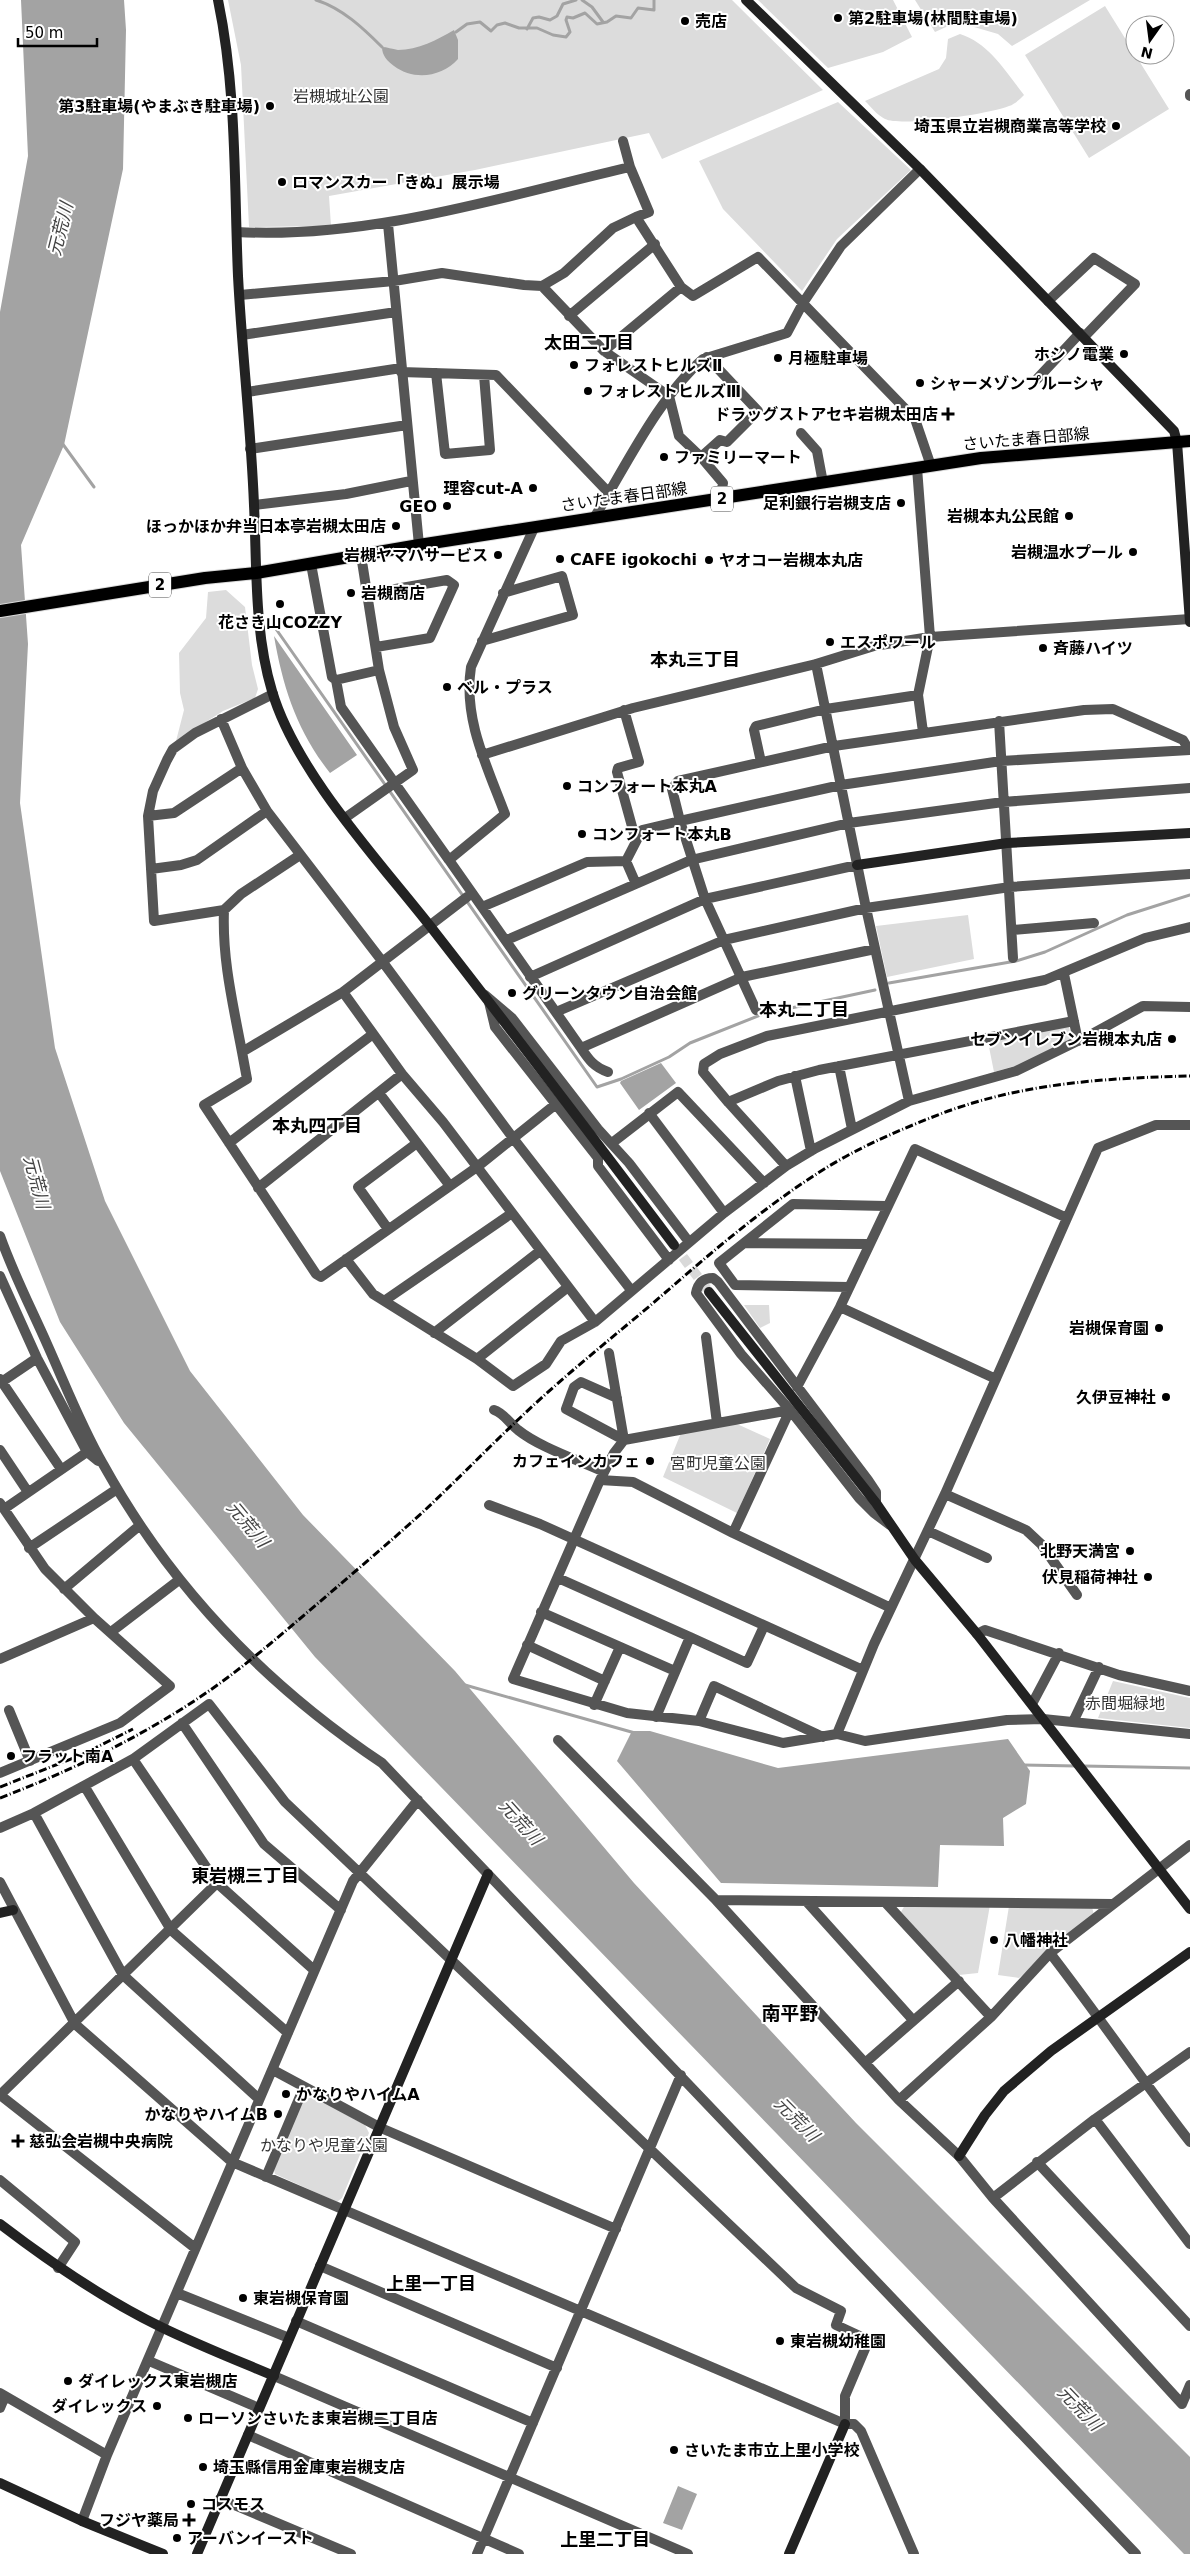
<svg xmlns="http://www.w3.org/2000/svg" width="1190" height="2554" font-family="'DejaVu Sans','Noto Sans JP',sans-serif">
<rect width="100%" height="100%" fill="#fff"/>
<path fill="#dcdcdc" d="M228,0H732L823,90L662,159L649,133L475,170L329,196L331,226L249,227L241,65Z
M758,0H893L912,37L883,52L828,68Z
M915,0H1090L1012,46L998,34L957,22L935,32Z
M1105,6L1169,109L1089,158L1025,55Z
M960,34C989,43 1006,72 1024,95C1020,99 1015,104 1009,106C990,114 902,127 885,119C877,115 871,107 865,101L939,69L946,58L948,39Z
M838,102L911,170L837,239L802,291L723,209L699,161Z
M226,590L245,607L252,665L258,689L255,698L223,711L176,741L184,710L180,693L179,653L206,618L208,592Z
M968,915L974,959L887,977L876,926Z
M1069,1026L1071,1039L1021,1064L994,1072L988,1042Z
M744,1305H769L770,1323L760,1328Z
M737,1424L770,1439L737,1513L663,1477L681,1433Z
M1113,1681L1190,1698V1728L1098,1718Z
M905,1905H990L978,1973L959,1975L901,1912Z
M1009,1906L1092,1907L1094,1915L1019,1978L998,1975Z
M307,2093L365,2125L369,2133L342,2198L337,2202L275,2174L274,2170L304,2095Z"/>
<path fill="#a3a3a3" d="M21,0H124L126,30L123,169L64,445L21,545L28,644L20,803L55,1048L105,1201L190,1371L303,1515L455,1671L634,1883L856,2123L1190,2457V2554H1184L315,1657L124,1423L60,1322L0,1171V312L28,156Z
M454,30L458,40V59C442,77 414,81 394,66C387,61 382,55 382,47C387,47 392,49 398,50C418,50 437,40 454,30Z
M274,636L357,755L330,773C297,731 283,688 274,636Z
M661,1063L676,1083L639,1110L620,1083L621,1081Z
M632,1731H650L778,1768L1008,1739L1030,1771L1026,1804L1003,1818L1004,1846L940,1845L938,1887L721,1883L617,1761Z
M678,2486L697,2494L682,2530L663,2523Z"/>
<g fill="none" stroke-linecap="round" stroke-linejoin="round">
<path stroke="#a3a3a3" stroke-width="3" d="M316,0C342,8 363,28 382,47
M582,0L592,7L603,22
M527,29L533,18L539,17L550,20L557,16L563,4L576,0
M456,32L467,24L480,22L491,31L497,25L505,23L519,28H537L553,35L566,37L570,32L566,20L567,17L573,18L585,13L597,24L607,22L616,16L631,18L638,8L654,10V0
M62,443L94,487
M276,629L597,1087L621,1079L669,1057L690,1043L763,1014L875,990
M889,983L1016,961L1045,952L1127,915L1190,895
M465,1685L635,1733
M1023,1765L1077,1766
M1083,1766L1190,1768"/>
<path stroke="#d9d9d9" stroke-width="10" stroke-dasharray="10 5" stroke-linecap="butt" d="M674,1245L709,1292"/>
<defs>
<path id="primary" d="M0,611L205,578L256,573L419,545L981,458L1190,441"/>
</defs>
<use href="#primary" stroke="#dbdbdb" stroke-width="14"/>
<path stroke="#555" stroke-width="10" d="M1190,94V96
M623,141L630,167L649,212L636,217L681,287L693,296L758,257L915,419L931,466
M388,224L419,545
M237,232C371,239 501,197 630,167
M542,286L604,351L669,396L679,436L701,457L723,483L720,500
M240,295L394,281L442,273L524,285L542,286L564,273L613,228L636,217
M1048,301L1094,258L1135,284L1084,337
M569,316L655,244
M242,335L396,312
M604,351L681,287
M401,372L496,375L609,493
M436,373L445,454L490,450L484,375
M1037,379L1080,333
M247,392L401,368
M801,433L817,451L823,483
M250,449L407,425
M701,457L720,440L727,442L758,411L707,357
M917,468L930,637L918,695L923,732
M254,505L346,494L411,481
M594,518C626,466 658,398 703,359L787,333L803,303L841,246L920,169
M534,528L471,667C463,719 487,766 505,814L449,860L581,1048L742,977L875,949
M311,564L332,677L336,680L341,707L449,860
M367,594L447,580L454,585L430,638L376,647
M482,641L573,615L562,576L503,593
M816,664L866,908L909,1101
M336,680L379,670
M273,694L195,733L173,749L167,760L153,791L148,816L154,921L224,910L241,894L300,855
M624,710L639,762L618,768L617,772L636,841
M221,719L242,768L267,811L382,961L513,1138L631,1290
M999,721L1013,958
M482,755L633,708L816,664L874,646L930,637L1190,619
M761,762L754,730L756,726L826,709L918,695
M148,816L174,813L242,768
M345,818L413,770L394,727L379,670L361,555
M626,861L636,884
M151,869L181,865L197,860L267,811
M467,897L343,992L242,1052L247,1079L204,1105L316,1274L321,1277L477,1167L556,1104
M482,907L587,862L626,861L642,830L680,821L672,789L678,781L834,746L1084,710L1113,709L1183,740L1189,750
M224,910C222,959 233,1004 242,1052
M1012,930L1094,923
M507,940L691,860L849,823L1003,802L1190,788
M1064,974L1078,1041
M530,977L705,899L857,865
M343,992L402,1074L443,1122L595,1322
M485,995L512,1018L598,1129L629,1163L689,1242
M489,1002L495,1027L598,1158V1166L669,1260
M756,1010L705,899L680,821L841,785L1001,761L1190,750
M556,1012L724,940L866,908L1010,887L1190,874
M581,1048C589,1060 594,1067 608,1072
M839,1066L852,1129
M795,1076L811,1151
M379,1093L450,1186
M728,1102L778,1081L819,1070L1074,1021
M649,1113L724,1213
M229,1143L373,1034
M612,1143L678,1092L764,1183
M786,1166L728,1102L703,1072L704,1064L720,1054L767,1036L1045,980L1145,938L1190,927
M258,1188L402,1074
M388,1229L358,1187L417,1143
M0,1236C13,1273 31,1308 47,1344C65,1384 81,1426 103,1464C170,1586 267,1686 382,1763L1136,2554
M744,1243L868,1244
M346,1259L373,1294L477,1359L513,1386L546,1364L561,1341L595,1322L724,1213L786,1166L816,1148L909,1101L1016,1071L1094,1033L1143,1006L1190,1007
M0,1276L37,1358L87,1452L98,1461
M849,1287L735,1285L719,1263L793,1204L886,1206
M384,1301L512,1213
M840,1307L996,1379
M434,1333L540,1251
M706,1337L717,1423
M609,1353L624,1440
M477,1359L568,1287
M0,1379L61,1469
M0,1383L37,1358
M797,1387L840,1307L915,1149L1067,1218
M617,1398L581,1382L574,1387L566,1409L624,1440
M494,1410C504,1413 510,1424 518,1430C539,1447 578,1460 604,1472
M790,1410L624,1440L614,1453L600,1480L513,1679L627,1713L699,1721L783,1743L837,1734L865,1741L1007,1720L1043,1719L1190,1734
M0,1450L28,1492
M600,1480L633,1482L733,1533L891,1608
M945,1494L1026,1530L1041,1544L1077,1595
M0,1503L45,1569L94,1618L170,1686L120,1723L0,1773
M876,1503V1492L868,1480L718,1282L713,1278C703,1278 698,1283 696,1293L741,1354L790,1410L859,1498L874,1513L890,1525
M489,1505L540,1524L863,1670
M4,1509L87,1452
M928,1531L987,1558
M733,1533L790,1410
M29,1548L117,1489
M558,1578L690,1637
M64,1589L139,1526
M541,1612L675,1671
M111,1632L179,1580
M977,1634L985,1630L1119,1675L1190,1691
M527,1645L605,1681
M0,1659L94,1618
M1032,1704L1059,1653
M594,1705L620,1647
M9,1710L30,1761
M656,1717L690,1637L747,1663L764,1626
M699,1721L714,1686L823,1737
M1073,1722L1099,1667
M182,1723L264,1844L341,1910
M837,1734L874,1644L945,1494L1098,1148L1156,1125H1190
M558,1740L716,1900L899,2100L959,2156L993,2198L1182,2404L1190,2385
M133,1759L217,1883L314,1970
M85,1787L171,1930L288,2033
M34,1813L123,1975L259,2099
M0,1828L34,1813L133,1759L209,1704L285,1802L796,2288L841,2311L836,2325L864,2338L867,2344L845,2396V2424
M0,1882L75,2024L232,2162L845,2424H854L861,2431L914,2554
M716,1900L1113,1904
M806,1901L912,2019
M885,1902L991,2017
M1050,1953C1098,2015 1142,2080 1190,2142
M865,2063L959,1981
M273,2070L381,2128L616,2229
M0,2095L217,1883
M0,2095L195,2248
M899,2100L991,2017L1050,1953L1190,1845
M1095,2119L1190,2244
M1037,2162L1190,2326
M266,2177L304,2087
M0,2180L75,2242L58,2268
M993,2198L1095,2119L1190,2052
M320,2266L557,2368
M177,2293L289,2338
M296,2321L533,2423
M149,2361L259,2408
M274,2376L688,2554
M0,2393L107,2455
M0,2408L5,2396
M248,2435L519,2554
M220,2499L351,2554
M82,2521L107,2455L353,1881L418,1800
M477,2554L681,2075"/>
<path stroke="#222" stroke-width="10" d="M218,0C237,91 234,184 238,276C242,353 251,428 254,505C257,567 254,631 272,691C296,773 381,863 434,931C515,1035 595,1140 674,1245
M746,0L920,169L1174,431L1177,442L1190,622
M857,865L1007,843L1190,833
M709,1292L876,1503L915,1560L977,1634L1190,1909
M0,1913L13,1910
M959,2156L985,2115L1004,2091L1051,2051L1190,1952
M0,2224C51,2263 103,2299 161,2327C198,2345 236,2360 274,2376
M0,2483L82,2521L163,2554
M197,2554L488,1874
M789,2554L845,2424"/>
<use href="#primary" stroke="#000" stroke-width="12"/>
<path stroke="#000" stroke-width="3" stroke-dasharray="8 2.5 1 2.5" stroke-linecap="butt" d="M0,1787L81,1755L133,1729
M0,1798C75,1769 150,1733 216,1686C251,1661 283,1633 316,1605C352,1574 389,1543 424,1511C457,1480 489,1447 522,1416C563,1377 608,1341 652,1304C704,1259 756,1213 815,1175C854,1149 899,1130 943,1113C1023,1083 1106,1078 1190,1076"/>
</g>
<g fill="#000" stroke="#fff" stroke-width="2">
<circle cx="838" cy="18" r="5"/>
<circle cx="685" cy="21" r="5"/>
<circle cx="270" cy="106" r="5"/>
<circle cx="1116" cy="126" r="5"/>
<circle cx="282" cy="182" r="5"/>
<circle cx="1124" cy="354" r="5"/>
<circle cx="778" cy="358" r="5"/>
<circle cx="574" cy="365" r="5"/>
<circle cx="920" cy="383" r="5"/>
<circle cx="588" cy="391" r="5"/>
<path d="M945.5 406.5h5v5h5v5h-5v5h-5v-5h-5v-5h5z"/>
<circle cx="664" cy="457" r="5"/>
<circle cx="533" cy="488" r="5"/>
<circle cx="901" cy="503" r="5"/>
<circle cx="447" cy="506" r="5"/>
<circle cx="1069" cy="516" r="5"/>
<circle cx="396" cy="526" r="5"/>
<circle cx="1133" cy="552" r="5"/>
<circle cx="498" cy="555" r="5"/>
<circle cx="560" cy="559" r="5"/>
<circle cx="709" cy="560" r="5"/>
<circle cx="351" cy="593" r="5"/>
<circle cx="280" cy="604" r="5"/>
<circle cx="830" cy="642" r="5"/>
<circle cx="1043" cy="648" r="5"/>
<circle cx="447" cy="687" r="5"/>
<circle cx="567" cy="786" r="5"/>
<circle cx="582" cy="834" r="5"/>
<circle cx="512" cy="993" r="5"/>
<circle cx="1172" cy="1039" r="5"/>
<circle cx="1159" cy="1328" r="5"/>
<circle cx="1166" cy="1397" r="5"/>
<circle cx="650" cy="1461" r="5"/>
<circle cx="1130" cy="1551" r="5"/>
<circle cx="1148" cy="1577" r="5"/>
<circle cx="11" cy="1756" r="5"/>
<circle cx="994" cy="1940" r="5"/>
<circle cx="286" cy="2094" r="5"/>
<circle cx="278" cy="2114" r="5"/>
<path d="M15.5 2133.5h5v5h5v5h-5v5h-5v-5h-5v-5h5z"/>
<circle cx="243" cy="2298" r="5"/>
<circle cx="780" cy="2341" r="5"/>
<circle cx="68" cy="2381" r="5"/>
<circle cx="157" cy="2406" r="5"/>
<circle cx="188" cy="2418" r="5"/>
<circle cx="674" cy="2450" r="5"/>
<circle cx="203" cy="2467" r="5"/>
<circle cx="191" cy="2504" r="5"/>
<path d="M186.5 2512.5h5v5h5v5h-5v5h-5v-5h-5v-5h5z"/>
<circle cx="177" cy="2538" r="5"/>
</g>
<g text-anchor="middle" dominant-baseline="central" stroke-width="4" stroke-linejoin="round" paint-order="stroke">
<g fill="#fff" stroke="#4c4c4c" stroke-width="1">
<rect x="711" y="486.5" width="22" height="25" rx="4"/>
<rect x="149" y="572.5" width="22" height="25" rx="4"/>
</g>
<g font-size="15" font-weight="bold" fill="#000">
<text x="722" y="499">2</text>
<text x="160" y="585">2</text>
</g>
<g font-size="16" font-weight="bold" fill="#000" stroke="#fff" text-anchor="start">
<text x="848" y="18">第2駐車場(林間駐車場)</text>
<text x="695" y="21">売店</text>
<text x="260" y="106" text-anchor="end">第3駐車場(やまぶき駐車場)</text>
<text x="1106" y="126" text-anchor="end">埼玉県立岩槻商業高等学校</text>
<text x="292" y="182">ロマンスカー「きぬ」展示場</text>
<text x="1114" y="354" text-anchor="end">ホシノ電業</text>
<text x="788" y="358">月極駐車場</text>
<text x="584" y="365">フォレストヒルズⅡ</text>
<text x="930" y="383">シャーメゾンプルーシャ</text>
<text x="598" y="391">フォレストヒルズⅢ</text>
<text x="938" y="414" text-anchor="end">ドラッグストアセキ岩槻太田店</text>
<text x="674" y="457">ファミリーマート</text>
<text x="523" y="488" text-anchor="end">理容cut-A</text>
<text x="891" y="503" text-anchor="end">足利銀行岩槻支店</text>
<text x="437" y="506" text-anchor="end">GEO</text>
<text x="1059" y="516" text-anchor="end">岩槻本丸公民館</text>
<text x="386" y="526" text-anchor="end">ほっかほか弁当日本亭岩槻太田店</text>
<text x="1123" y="552" text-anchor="end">岩槻温水プール</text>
<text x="488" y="555" text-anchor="end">岩槻ヤマハサービス</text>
<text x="570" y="559">CAFE igokochi</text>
<text x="719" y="560">ヤオコー岩槻本丸店</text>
<text x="361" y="593">岩槻商店</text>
<text x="280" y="622" text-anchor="middle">花さき山COZZY</text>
<text x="840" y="642">エスポワール</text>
<text x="1053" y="648">斉藤ハイツ</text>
<text x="457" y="687">ベル・プラス</text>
<text x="577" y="786">コンフォート本丸A</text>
<text x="592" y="834">コンフォート本丸B</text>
<text x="522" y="993">グリーンタウン自治会館</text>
<text x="1162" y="1039" text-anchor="end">セブンイレブン岩槻本丸店</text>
<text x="1149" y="1328" text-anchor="end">岩槻保育園</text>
<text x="1156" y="1397" text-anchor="end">久伊豆神社</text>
<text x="640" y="1461" text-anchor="end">カフェインカフェ</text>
<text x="1120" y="1551" text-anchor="end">北野天満宮</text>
<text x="1138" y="1577" text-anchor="end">伏見稲荷神社</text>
<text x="21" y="1756">フラット南A</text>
<text x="1004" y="1940">八幡神社</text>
<text x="296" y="2094">かなりやハイムA</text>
<text x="268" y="2114" text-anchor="end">かなりやハイムB</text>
<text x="29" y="2141">慈弘会岩槻中央病院</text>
<text x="253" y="2298">東岩槻保育園</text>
<text x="790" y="2341">東岩槻幼稚園</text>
<text x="78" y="2381">ダイレックス東岩槻店</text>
<text x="147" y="2406" text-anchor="end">ダイレックス</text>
<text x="198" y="2418">ローソンさいたま東岩槻二丁目店</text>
<text x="684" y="2450">さいたま市立上里小学校</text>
<text x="213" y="2467">埼玉縣信用金庫東岩槻支店</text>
<text x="201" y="2504">コスモス</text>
<text x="179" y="2520" text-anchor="end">フジヤ薬局</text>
<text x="187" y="2538">アーバンイースト</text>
</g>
<g font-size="16" fill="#333" stroke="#fff">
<text x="341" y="96">岩槻城址公園</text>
<text x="718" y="1463">宮町児童公園</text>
<text x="1125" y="1703">赤間堀緑地</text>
<text x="324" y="2145">かなりや児童公園</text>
</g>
<g font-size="16" fill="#000" stroke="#fff">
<text transform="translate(1026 439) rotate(-5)">さいたま春日部線</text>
<text transform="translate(624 497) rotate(-8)">さいたま春日部線</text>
</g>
<g font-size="18" font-style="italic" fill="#444" stroke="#fff">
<text transform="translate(60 229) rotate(-76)">元荒川</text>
<text transform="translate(37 1182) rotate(75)">元荒川</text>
<text transform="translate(248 1524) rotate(50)">元荒川</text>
<text transform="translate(521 1822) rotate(48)">元荒川</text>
<text transform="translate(797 2119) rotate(45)">元荒川</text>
<text transform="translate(1080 2408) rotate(46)">元荒川</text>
</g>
<g font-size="18" font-weight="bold" fill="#000" stroke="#fff">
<text x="589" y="342">太田二丁目</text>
<text x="695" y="659">本丸三丁目</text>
<text x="804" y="1009">本丸二丁目</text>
<text x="317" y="1125">本丸四丁目</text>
<text x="245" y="1875">東岩槻三丁目</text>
<text x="431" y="2283">上里一丁目</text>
<text x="605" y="2539">上里二丁目</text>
</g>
<g font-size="19" font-weight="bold" fill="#000" stroke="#fff">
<text x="790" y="2013">南平野</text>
</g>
</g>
<g transform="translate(1150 40) rotate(194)"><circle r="24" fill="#ffffff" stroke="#999999"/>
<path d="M0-4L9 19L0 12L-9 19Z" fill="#000000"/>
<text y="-8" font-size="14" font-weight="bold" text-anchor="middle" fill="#000000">N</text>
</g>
<path d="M18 38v8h79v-8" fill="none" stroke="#000000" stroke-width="2.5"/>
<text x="25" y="38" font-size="15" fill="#000000" stroke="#ffffff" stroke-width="4" paint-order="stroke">50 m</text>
</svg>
